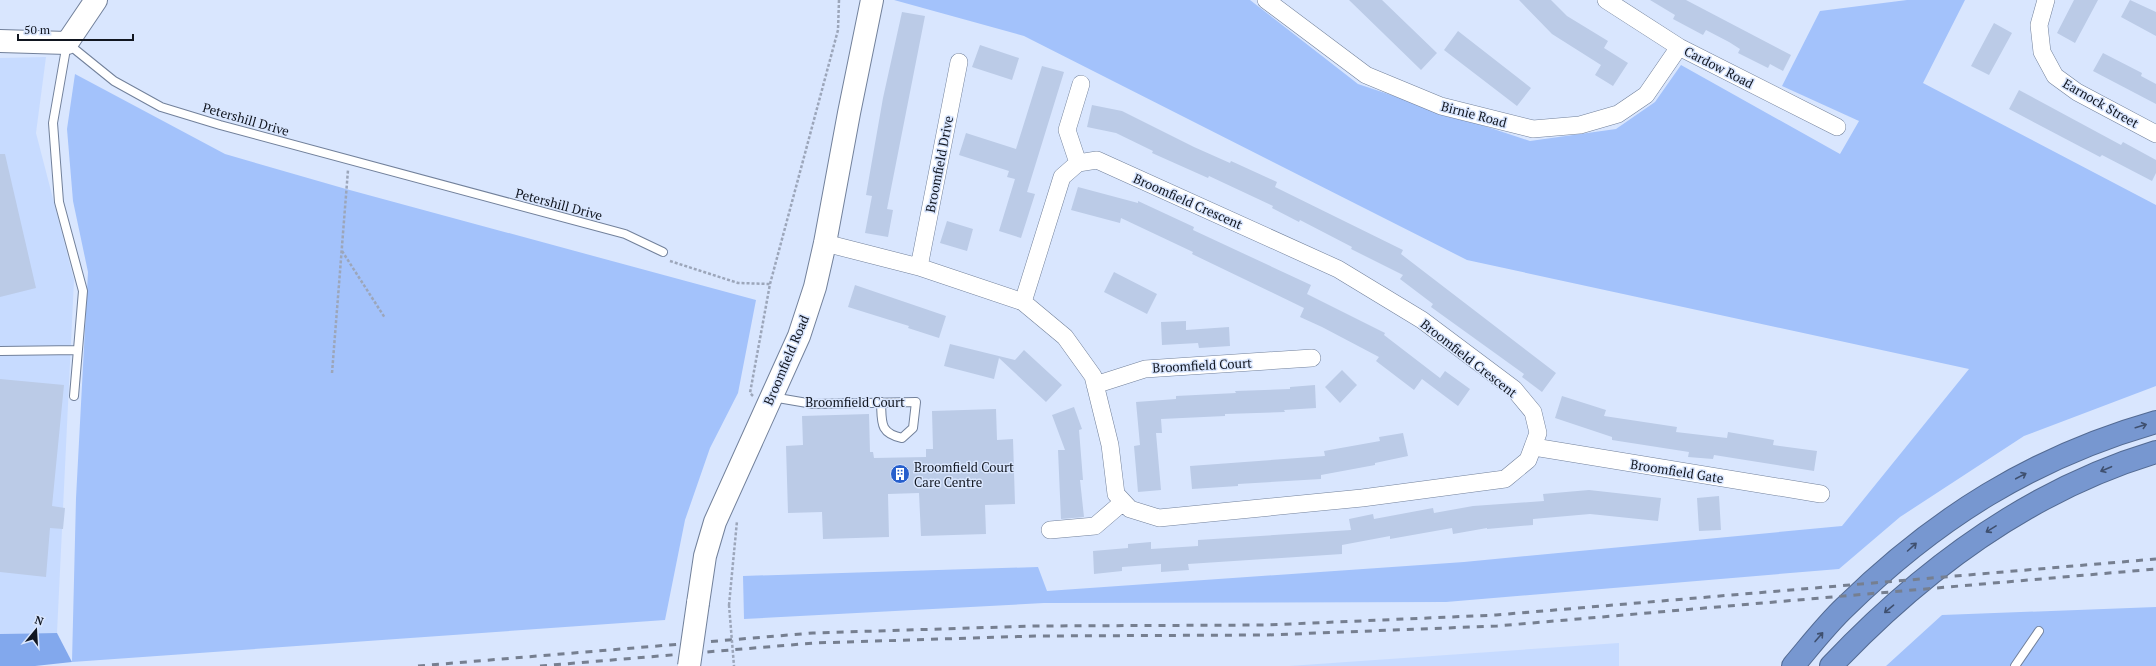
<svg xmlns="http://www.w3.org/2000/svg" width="2156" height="666" font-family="'PT Serif',serif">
<rect width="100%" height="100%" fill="#d9e6fe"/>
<path fill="#c7dbff" d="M46,57L36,133L74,280L57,633L0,634V58Z
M1619,643V666H1289Z"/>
<path fill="#a3c2fb" d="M894,0H1250L1358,84L1530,141L1616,129L1655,102L1681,65L1840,154L1859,121L1782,86L1820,11L1907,0H1965L1923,83L2156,205V386L2024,436L1900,517L1839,569L1446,602L1044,603L744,619L743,576L1038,567L1047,591L1464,562L1842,526L1969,369L1467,260L1024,36Z
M75,74L225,154L346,189L756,300L738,393L710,448L685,520L665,620L72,662L76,498L88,272L73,201L67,129Z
M2156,607V666H1886L1942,615Z"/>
<path fill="#82a8ed" d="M57,633L72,662L35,666H0V634Z"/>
<path fill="#bbcbe7" d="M1349,0H1382L1437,53L1421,70Z
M1519,0H1551L1567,16L1608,41L1604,48L1628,63L1613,86L1595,75L1601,65L1552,34Z
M1650,0H1686L1791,55L1783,71L1770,64L1768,68L1738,53L1740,49L1729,42L1706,30L1703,35L1673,19L1675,15Z
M2074,0H2098L2075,43L2057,33Z
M2130,0L2156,12V36L2121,17Z
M902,12L925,16L887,209L893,210L888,237L865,233L872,196L866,195L883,98Z
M1994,23L2012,33L1989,75L1971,66Z
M1458,31L1531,88L1517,106L1444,50Z
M980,45L1019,58L1012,80L972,67Z
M2103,53L2142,73L2141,76L2156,84V104L2093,71Z
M1042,66L1064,72L1027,192L1035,194L1021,238L999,231L1015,179L1007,177L1009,171L959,155L966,133L1016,149Z
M2019,90L2121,145L2123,142L2156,160V173L2152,181L2102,155L2100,157L2009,109Z
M1092,105L1122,111L1194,147L1230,163L1231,161L1277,182L1275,187L1403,250L1401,254L1556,373L1542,392L1522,377L1524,374L1431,307L1433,304L1400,279L1403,275L1351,249L1352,247L1300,220L1299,222L1272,208L1273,206L1209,176L1208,178L1152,153L1153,151L1116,133L1087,127Z
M0,154H5L36,288L0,297Z
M1078,187L1138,203V201L1194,227L1193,230L1311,285L1307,294L1385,333L1384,335L1440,378L1445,371L1470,389L1458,406L1422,379L1414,390L1376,361L1379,357L1322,327L1300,317L1304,308L1192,254L1193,252L1121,218L1120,223L1071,210Z
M947,221L973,229L967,251L940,243Z
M1114,272L1157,294L1147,314L1104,292Z
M855,285L946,316L939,338L908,328L909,326L848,307Z
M1186,321V330L1229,327L1230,346L1199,348L1198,343L1162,345L1161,322Z
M950,344L1015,360L1024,350L1062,385L1046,402L999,358L994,379L944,366Z
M1342,370L1357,385L1340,403L1325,387Z
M0,379L64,385L52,506L65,508L63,529L50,528L46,577L0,572Z
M1315,385L1316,408L1284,410L1285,412L1225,414V416L1161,419L1162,433H1156L1161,490L1138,492L1134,446L1140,445L1136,402L1176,399V396L1236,393L1235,391L1290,389V387Z
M1562,396L1606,410L1604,416L1677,427L1676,432L1727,438L1728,432L1774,440L1773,445L1817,451L1814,471L1714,455L1713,459L1688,457L1689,452L1612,440V437L1555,418Z
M1074,407L1082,429L1079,430L1083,480H1080L1084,517L1061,519L1058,450H1065L1052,415Z
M996,409L997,440L1013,439L1015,504L985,505L986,534L921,536L919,493L888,494L889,537L823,539L822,512L788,513L786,446L803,445L802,416L869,414L870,452H873L874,458L926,457V449H933L932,411Z
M1403,433L1408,456L1375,463V465L1321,475V479L1238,484V486L1192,489L1190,466L1325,456L1324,451L1380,441L1379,437Z
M1589,490L1661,498L1658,521L1590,514L1533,519V525L1487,529V528L1453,534L1452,528L1390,539V536L1342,545V554L1188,564L1189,570L1161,572V564L1122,567V571L1094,574L1093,551L1128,548V544L1151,542V549L1198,546V540L1351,530L1349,519L1373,514L1374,519L1433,508L1434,513L1473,506L1544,501L1543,494Z
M1719,496L1721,530L1699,531L1697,498Z"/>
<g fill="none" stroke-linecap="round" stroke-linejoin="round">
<defs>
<path id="lane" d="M0,351L78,350
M74,396L83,291L59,202L53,123L67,43L114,81L161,107L220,125L625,234L663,252
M772,397L813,404L916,402L913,428L902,438C879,433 882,422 881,402
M2015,666L2039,631"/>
<path id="street" d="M1266,0L1366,75L1441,106L1533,129L1580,125L1618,114L1646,95L1679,47
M1606,0L1679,47L1837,127
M2046,0L2039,25L2042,52L2055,76L2077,92L2156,134
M1078,163L1067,130L1081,84
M825,243L919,267L1023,302L1065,337L1093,376L1110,445L1116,494L1130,509L1159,518L1362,498L1505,479L1528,460L1538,433L1533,412L1514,389L1422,320L1338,269L1097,160L1078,163L1062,177L1023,302
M919,267L959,62
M1095,385L1145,369L1312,358
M1534,447L1821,494
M1050,530L1095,526L1123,502"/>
<path id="secondary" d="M0,41L67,43L96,0
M698,603L705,556L715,522L799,336L815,287L825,243L849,113L872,0"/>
<path id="highway" d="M1793,666C1810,646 1826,625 1845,607C1936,518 2033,457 2156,422
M1831,666C1921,571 2029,490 2156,452"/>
</defs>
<use href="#lane" stroke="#72819b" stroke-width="10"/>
<use href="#street" stroke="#72819b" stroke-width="18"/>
<use href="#secondary" stroke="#72819b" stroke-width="24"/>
<use href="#highway" stroke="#536a92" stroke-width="24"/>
<path stroke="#9ca6ba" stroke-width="2.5" stroke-dasharray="3 2" stroke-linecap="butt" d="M342,251L385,318
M670,261L738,283L770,284
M332,373L348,170
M753,396L750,393L770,284L838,30L839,0
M729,605L737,521"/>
<use href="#lane" stroke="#fff" stroke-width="8"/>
<use href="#street" stroke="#fff" stroke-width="17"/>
<use href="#secondary" stroke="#fff" stroke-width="22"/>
<use href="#highway" stroke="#7797d0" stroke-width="22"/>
<path stroke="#767f90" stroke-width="3" stroke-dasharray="7 7" stroke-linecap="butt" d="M418,666L813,633L1035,626L1267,625L1496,615L2156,559
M540,666L814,643L1035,636L1267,635L1497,626L2156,569"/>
<defs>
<path id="secondary-bridge" d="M689,666L698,603"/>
</defs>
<use href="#secondary-bridge" stroke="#72819b" stroke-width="24" stroke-linecap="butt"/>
<path stroke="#9ca6ba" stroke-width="2.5" stroke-dasharray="3 2" stroke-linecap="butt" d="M729,605L734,666"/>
<use href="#secondary-bridge" stroke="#fff" stroke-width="22"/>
</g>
<defs><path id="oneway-shaft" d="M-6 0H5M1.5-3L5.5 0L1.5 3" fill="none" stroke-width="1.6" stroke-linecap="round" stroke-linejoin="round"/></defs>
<g stroke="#3f506f">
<use href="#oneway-shaft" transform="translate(2141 426) rotate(-17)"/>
<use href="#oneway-shaft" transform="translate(2106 469) rotate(157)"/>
<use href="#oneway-shaft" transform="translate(2021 476) rotate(-28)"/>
<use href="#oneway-shaft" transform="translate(1991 529) rotate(148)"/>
<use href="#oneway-shaft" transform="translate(1912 547) rotate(-42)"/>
<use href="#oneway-shaft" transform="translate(1889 609) rotate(140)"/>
<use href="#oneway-shaft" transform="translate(1819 637) rotate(-49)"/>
</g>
<defs>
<symbol id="building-disc" viewBox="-11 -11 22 22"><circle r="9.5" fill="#275fcc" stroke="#d9e6fe"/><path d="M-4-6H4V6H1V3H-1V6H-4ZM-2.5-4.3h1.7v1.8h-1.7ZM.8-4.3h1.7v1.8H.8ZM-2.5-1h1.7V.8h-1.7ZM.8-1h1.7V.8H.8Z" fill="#fff"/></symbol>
</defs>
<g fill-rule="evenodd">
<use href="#building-disc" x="889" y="463" width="22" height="22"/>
</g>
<g text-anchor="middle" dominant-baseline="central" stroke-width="3" stroke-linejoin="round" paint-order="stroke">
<g font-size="13" fill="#111620" stroke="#d9e6fe">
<text transform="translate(1719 67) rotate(27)">Cardow Road</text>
<text transform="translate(2101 103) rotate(30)">Earnock Street</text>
<text transform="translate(1474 114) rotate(15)">Birnie Road</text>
<text transform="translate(246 119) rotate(16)">Petershill Drive</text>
<text transform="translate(939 164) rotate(-79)">Broomfield Drive</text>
<text transform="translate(1188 201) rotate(24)">Broomfield Crescent</text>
<text transform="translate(559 204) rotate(15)">Petershill Drive</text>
<text transform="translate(1469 358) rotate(38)">Broomfield Crescent</text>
<text transform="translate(786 360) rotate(-67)">Broomfield Road</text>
<text transform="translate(1202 365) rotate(-3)">Broomfield Court</text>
<text x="855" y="402">Broomfield Court</text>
<text transform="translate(1677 471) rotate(9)">Broomfield Gate</text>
</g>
<g font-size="13" fill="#111620" stroke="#d9e6fe" text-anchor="start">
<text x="914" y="467">Broomfield Court<tspan x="914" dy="15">Care Centre</tspan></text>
</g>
</g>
<g transform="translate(36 630) rotate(18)" stroke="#d9e6fe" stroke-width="3" paint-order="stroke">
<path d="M0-3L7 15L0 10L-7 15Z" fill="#111620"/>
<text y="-6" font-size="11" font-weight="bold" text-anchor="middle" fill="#111620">N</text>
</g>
<path d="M18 34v6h115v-6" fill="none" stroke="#111620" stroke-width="2"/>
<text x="24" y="34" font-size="12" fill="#111620" stroke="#d9e6fe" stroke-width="3" paint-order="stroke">50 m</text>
</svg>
